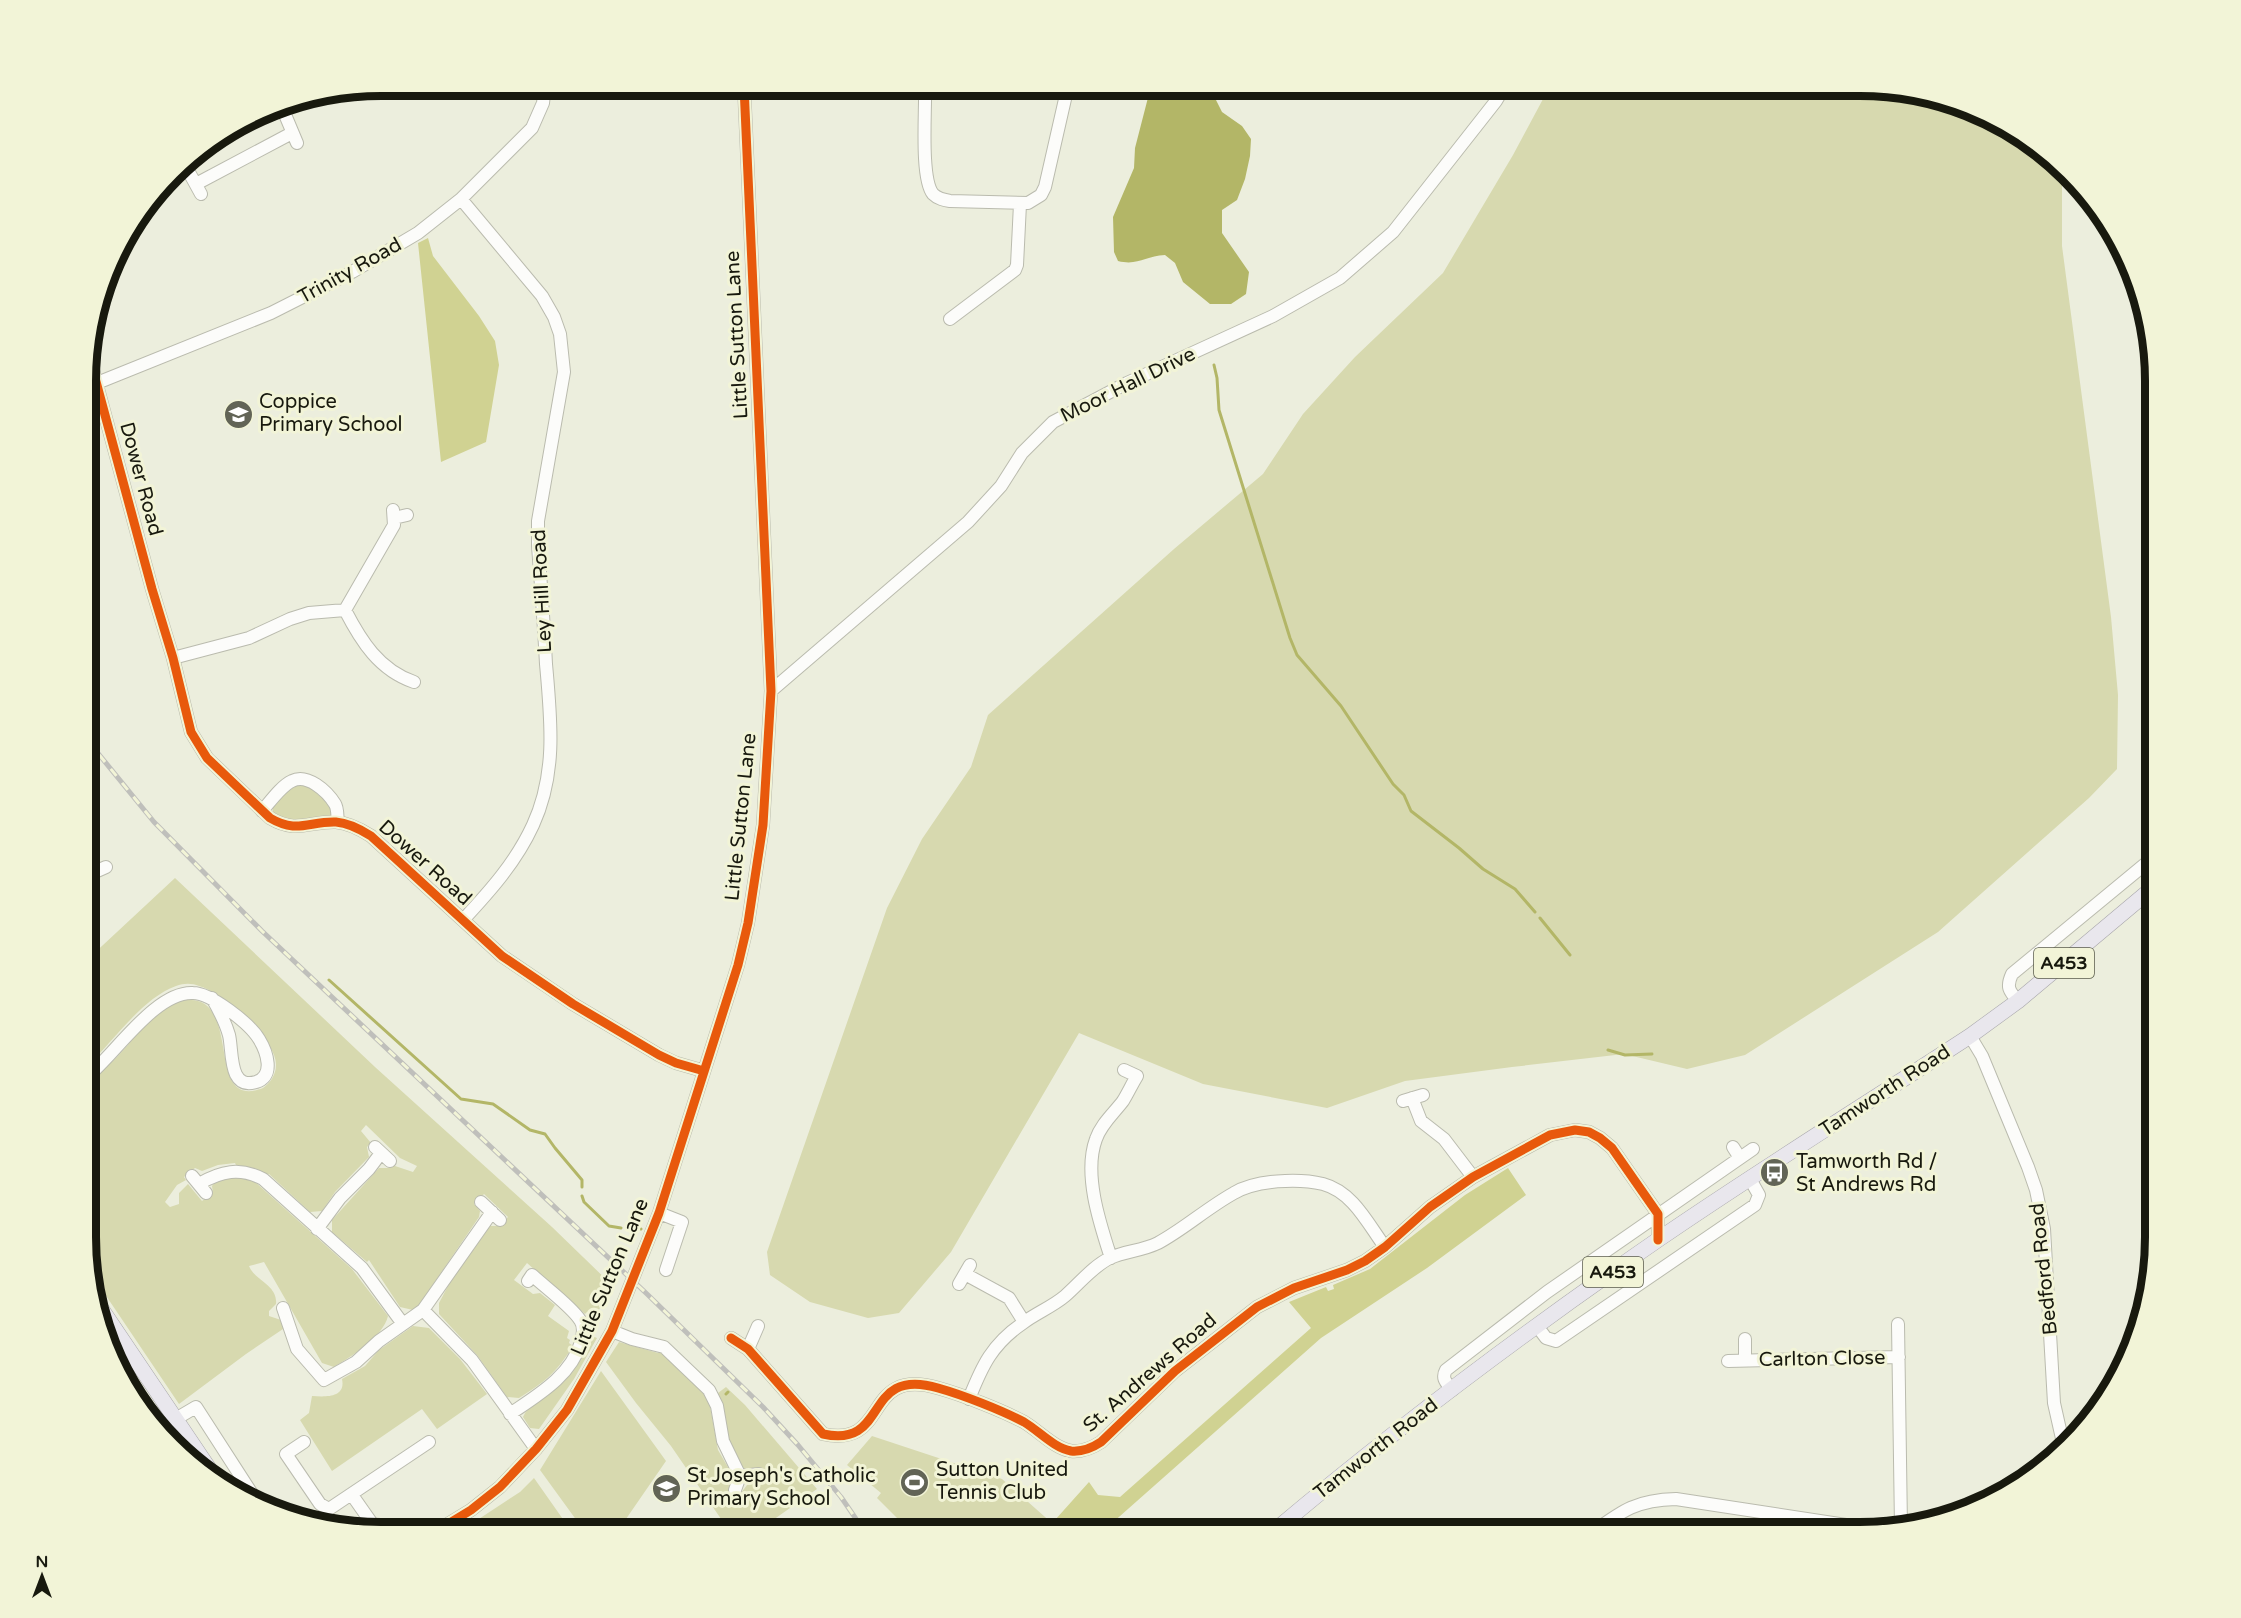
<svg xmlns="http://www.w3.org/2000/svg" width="2241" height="1618" font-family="'Varela Round',sans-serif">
<rect width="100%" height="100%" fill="#eceedd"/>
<path fill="#d7d9af" d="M1550,86H1879L1973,108L2040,147L2071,185L2062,183V246L2111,617L2118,695L2117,769L2089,798L1938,932L1745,1055L1687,1069L1624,1054L1512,1067L1405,1081L1327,1108L1203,1084L1079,1033L951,1252L899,1313L868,1318L810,1302L770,1275L767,1252L887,908L922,839L971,767L988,715L1174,549L1263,474L1303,414L1355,357L1443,273L1513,155Z
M293,784H307L332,804V815L330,817L294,823L273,814V806Z
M175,878L375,1067L552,1227L614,1287L594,1317L587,1312L585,1314L527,1263L514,1280L533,1294L540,1293L555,1305L548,1316L569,1331L567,1338L570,1340L569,1343L573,1346C556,1373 546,1381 519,1398L507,1397L477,1355L439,1314V1303L449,1284L490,1226H499L508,1217L484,1194L474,1204L480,1211L479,1217L419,1305L413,1310L400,1307L369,1260L367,1262L332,1232V1220L379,1168H388L392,1165L413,1172L417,1166L400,1158L366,1125L361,1131L371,1143L367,1147L369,1157L335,1192L322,1211L310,1212L269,1174L267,1175L253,1168L236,1165L235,1163L218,1165L202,1171L195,1168L184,1177L186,1180L177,1185L165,1202L170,1207L179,1204V1193L188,1184L202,1201L213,1193L212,1186C221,1174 241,1177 254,1181L352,1269L388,1316C383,1337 352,1356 334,1367L322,1363L264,1262L249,1266C255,1281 278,1285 276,1304L269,1311V1316L281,1320L286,1327L246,1354L179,1404L88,1269V1084C97,1075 106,1067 115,1059C132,1042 152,1012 174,1002C182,999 193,999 201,1002C237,1018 209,1109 263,1088C270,1083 276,1075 276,1065C277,1040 222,992 199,986C192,983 184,983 176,986C141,999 115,1040 88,1065V959Z
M413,1326L429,1328L460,1359L487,1394L437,1429L422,1409L332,1471L300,1420L309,1413L312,1396C326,1397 346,1398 342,1379L365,1366L379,1350Z
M587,1334L597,1338L574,1379L539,1429L530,1428L523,1417L525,1413Z
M619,1342L658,1353L660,1350L708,1395L718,1450L729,1469H732L739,1492L741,1493L747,1485L755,1481L749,1471L741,1467L729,1447L718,1393L726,1387L745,1405L817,1489L756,1532H730L671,1446L636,1403L606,1362Z
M601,1371L666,1461L617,1532H585L540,1470Z
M872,1436L1002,1479L1062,1532H911L877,1498L881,1493L847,1465Z
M534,1478L572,1532H459L520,1492Z"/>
<path fill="#d0d292" d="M428,238L433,256L479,316L495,341L499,365L486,442L441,462L418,243Z
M1508,1168L1526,1195L1427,1268L1321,1338L1102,1532H1070L1055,1520L1089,1482L1098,1495L1120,1497L1311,1328L1289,1302L1326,1287L1328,1291L1334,1289L1333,1285L1370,1269L1465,1195Z"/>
<path fill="#b3b667" d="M1151,86H1219L1213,94L1222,112L1242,126L1251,139L1250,156L1245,179L1237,200L1222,210V233L1249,272L1246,294L1231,304H1210L1183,282L1175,263L1165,255C1145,256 1138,266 1118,261L1114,252L1113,217L1134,168L1135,148Z"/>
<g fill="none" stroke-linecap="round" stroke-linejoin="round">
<path stroke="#b3b667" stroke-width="3" d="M1214,365L1217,378L1219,410L1290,638L1297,655L1341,706L1393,784L1404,795L1411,811L1459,848L1483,869L1515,889L1535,912
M1540,918L1570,955
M329,980L461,1099L493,1104L530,1130L545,1134L555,1148L582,1180V1187
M1608,1050L1625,1055L1652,1054
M582,1196L584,1202L609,1226L621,1228
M634,1228L641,1229
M726,1394L728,1392"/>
<defs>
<path id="minor" d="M925,86C926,108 920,178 933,194C938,199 944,200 950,201L1028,203L1041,195L1045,187L1068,86
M1258,92L1268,86
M281,105L297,143
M190,174L201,194
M196,184L292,133
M461,199L542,296L554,317L560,334L564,372L538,521V546C541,585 544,625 546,664C551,720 557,773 533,825C516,862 490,891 463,920
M950,319L1015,270L1017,265L1020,204
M88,352L152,589L173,658L191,732L207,758L270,818C297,834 309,821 336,822C349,823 360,829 371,836L502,956L573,1004L659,1055L676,1063L704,1071
M97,383L271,313L352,272L418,233L461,199L532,128L543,103L545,86
M394,518L407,515
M345,610C361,641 379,670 414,682
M173,658L249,638L290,619L309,613L345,610L394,525L393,510
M771,691L968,522L1001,486L1022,453L1053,422L1127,383L1273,316L1340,278L1393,232L1496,101L1505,86
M262,811C270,802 281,786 292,781C307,773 327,791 335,804C338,809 337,816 338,822
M88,875L106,867
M2018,1001C2009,991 2006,987 2012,974L2155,856
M1970,1036L1982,1056L2028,1167L2036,1190L2044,1229L2054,1403L2063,1443
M88,1076C116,1053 156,991 193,993C211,993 250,1024 259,1039C267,1052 275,1076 256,1082C228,1090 233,1051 229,1035C225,1021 219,1010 212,998
M1412,1098L1421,1121L1444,1139L1473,1177
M1403,1101L1423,1095
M375,1147L390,1161
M1733,1147L1740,1158
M192,1176L206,1193
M199,1184C221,1171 240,1167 263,1179L362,1268L403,1324
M481,1202L500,1220
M659,1213L682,1222L666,1270
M317,1229L340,1198L369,1169L381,1153
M1111,1258C1100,1224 1083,1174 1096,1139C1101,1124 1114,1113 1123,1101C1128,1093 1132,1084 1137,1076L1124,1070
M965,1274L1009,1298L1024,1322
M959,1284L970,1265
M283,1308L297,1349L324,1380L356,1362L379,1341L423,1310L492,1212
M423,1310L472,1360L536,1449
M1898,1324L1901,1527
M1537,1326L1546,1338L1556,1341L1755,1205L1759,1195L1750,1179
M612,1331L632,1339L664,1347L709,1390L717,1406L723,1441L740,1476L735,1490
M731,1338L748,1349L823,1434C891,1449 861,1366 938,1388C963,1395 1001,1410 1024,1422C1039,1431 1054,1448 1071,1451C1082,1452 1092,1448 1101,1442L1175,1371L1257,1307L1294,1288L1347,1270L1365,1261L1385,1247L1430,1207L1473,1177L1550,1135L1575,1130L1589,1132L1600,1138L1612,1148L1658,1214V1240
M1745,1339V1360
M748,1349L758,1326
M1728,1361L1899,1357
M1452,1390C1447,1383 1441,1379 1446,1370L1547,1292L1753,1149
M969,1399C982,1366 992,1344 1023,1323C1036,1313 1052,1307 1065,1296C1079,1284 1093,1266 1110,1258C1125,1251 1142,1251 1158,1243C1184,1229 1207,1208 1234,1193C1256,1180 1298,1178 1323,1184C1353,1192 1368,1224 1385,1247
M510,1414C538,1395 571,1376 581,1342C583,1335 585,1327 580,1320C572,1307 545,1287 532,1275L528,1281
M162,1427L196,1407L256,1500
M304,1442L286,1454L320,1504L329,1509L429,1442
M740,1476L759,1474
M352,1495L378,1532
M383,1532L388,1529L398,1532
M435,1532L471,1510L500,1487L536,1449L567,1410L612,1331L659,1213L738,965L748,923L763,825L771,691L744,86
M1593,1532C1623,1510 1637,1500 1676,1499L1859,1527L1894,1528"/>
<path id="major" d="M98,1304L216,1479
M1273,1532C1396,1428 1526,1331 1659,1239C1761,1169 1866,1104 1970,1036L2018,1001L2155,886"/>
</defs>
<use href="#minor" stroke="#babbae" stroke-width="14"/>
<use href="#major" stroke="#a8a6ab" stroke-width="16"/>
<use href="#minor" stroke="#fcfcfa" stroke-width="12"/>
<use href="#major" stroke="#e9e7ed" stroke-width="15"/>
<defs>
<path id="rail" d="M88,741L154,822L262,931L647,1294L763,1407L798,1445L841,1497L865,1532"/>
</defs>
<use href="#rail" stroke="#bfbfbb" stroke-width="5"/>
<use href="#rail" stroke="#f2f4d7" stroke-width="3" stroke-dasharray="9" stroke-linecap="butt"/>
<defs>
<path id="cycleway" d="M88,352L152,589L173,658L191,732L207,758L270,818C297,834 309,821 336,822C349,823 360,829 371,836L502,956L573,1004L659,1055L676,1063L704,1071
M731,1338L748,1349L823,1434C891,1449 861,1366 938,1388C963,1395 1001,1410 1024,1422C1039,1431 1054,1448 1071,1451C1082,1452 1092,1448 1101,1442L1175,1371L1257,1307L1294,1288L1347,1270L1365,1261L1385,1247L1430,1207L1473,1177L1550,1135L1575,1130L1589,1132L1600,1138L1612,1148L1658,1214V1240
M435,1532L471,1510L500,1487L536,1449L567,1410L612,1331L659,1213L738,965L748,923L763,825L771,691L744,86"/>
</defs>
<use href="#cycleway" stroke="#f2f4d7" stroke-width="13"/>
<use href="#cycleway" stroke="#e8590c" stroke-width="9"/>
</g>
<defs>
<symbol id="school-disc" viewBox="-11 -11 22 22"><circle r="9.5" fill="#626456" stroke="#f2f4d7"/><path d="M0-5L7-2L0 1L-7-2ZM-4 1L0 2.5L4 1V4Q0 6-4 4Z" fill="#fff"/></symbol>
<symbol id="bus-disc" viewBox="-11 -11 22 22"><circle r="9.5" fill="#626456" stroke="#f2f4d7"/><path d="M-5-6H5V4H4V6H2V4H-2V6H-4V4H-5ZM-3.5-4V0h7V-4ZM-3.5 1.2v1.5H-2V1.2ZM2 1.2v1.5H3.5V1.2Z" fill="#fff"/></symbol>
<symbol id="stadium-disc" viewBox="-11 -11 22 22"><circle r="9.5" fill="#626456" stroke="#f2f4d7"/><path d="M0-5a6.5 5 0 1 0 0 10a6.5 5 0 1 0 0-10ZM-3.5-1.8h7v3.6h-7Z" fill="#fff"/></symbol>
</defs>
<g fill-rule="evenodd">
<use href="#school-disc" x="222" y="398" width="33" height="33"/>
<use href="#bus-disc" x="1758" y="1156" width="33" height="33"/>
<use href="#stadium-disc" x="898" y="1466" width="33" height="33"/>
<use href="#school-disc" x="650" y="1472" width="33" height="33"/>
</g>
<g text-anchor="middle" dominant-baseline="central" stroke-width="6" stroke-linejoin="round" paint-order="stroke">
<g fill="#f2f4d7" stroke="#595b4a" stroke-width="1.5">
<rect x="2034" y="948" width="60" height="30" rx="4.5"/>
<rect x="1583" y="1257" width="60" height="30" rx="4.5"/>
</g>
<g font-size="18" font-weight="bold" fill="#18190e">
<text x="2064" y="963">A453</text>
<text x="1613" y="1272">A453</text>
</g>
<g font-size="20" fill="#18190e" stroke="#f2f4d7">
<text transform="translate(350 271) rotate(-29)">Trinity Road</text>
<text transform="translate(737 335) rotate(-93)">Little Sutton Lane</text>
<text transform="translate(1128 385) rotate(-26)">Moor Hall Drive</text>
<text transform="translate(141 479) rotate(75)">Dower Road</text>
<text transform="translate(542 591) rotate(-93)">Ley Hill Road</text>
<text transform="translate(741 817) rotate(-84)">Little Sutton Lane</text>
<text transform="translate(425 863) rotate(42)">Dower Road</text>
<text transform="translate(1885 1091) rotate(-33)">Tamworth Road</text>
<text transform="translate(2044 1269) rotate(-96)">Bedford Road</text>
<text transform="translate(610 1277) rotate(-67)">Little Sutton Lane</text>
<text transform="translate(1822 1359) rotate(-1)">Carlton Close</text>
<text transform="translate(1150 1373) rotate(-41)">St. Andrews Road</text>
<text transform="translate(1376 1449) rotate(-38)">Tamworth Road</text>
</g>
<g font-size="20" fill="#18190e" stroke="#f2f4d7" text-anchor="start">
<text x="259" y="402">Coppice<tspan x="259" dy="23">Primary School</tspan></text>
<text x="1796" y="1162">Tamworth Rd /<tspan x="1796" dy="23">St Andrews Rd</tspan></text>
<text x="936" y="1470">Sutton United<tspan x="936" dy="23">Tennis Club</tspan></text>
<text x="687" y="1476">St Joseph's Catholic<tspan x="687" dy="23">Primary School</tspan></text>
</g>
</g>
<path d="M0 0H2241V1618H0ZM381 96H1860A285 285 0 0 1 2145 381V1237A285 285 0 0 1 1860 1522H381A285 285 0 0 1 96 1237V381A285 285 0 0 1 381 96Z" fill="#f2f4d7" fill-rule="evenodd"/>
<path fill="none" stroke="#18190e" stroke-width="8" d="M381 96H1860A285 285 0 0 1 2145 381V1237A285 285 0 0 1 1860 1522H381A285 285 0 0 1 96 1237V381A285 285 0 0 1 381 96Z"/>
<g transform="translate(42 1576)" stroke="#f2f4d7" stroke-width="4.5" paint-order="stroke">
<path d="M0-4.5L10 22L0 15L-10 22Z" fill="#18190e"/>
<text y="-9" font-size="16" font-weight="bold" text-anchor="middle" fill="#18190e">N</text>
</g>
</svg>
